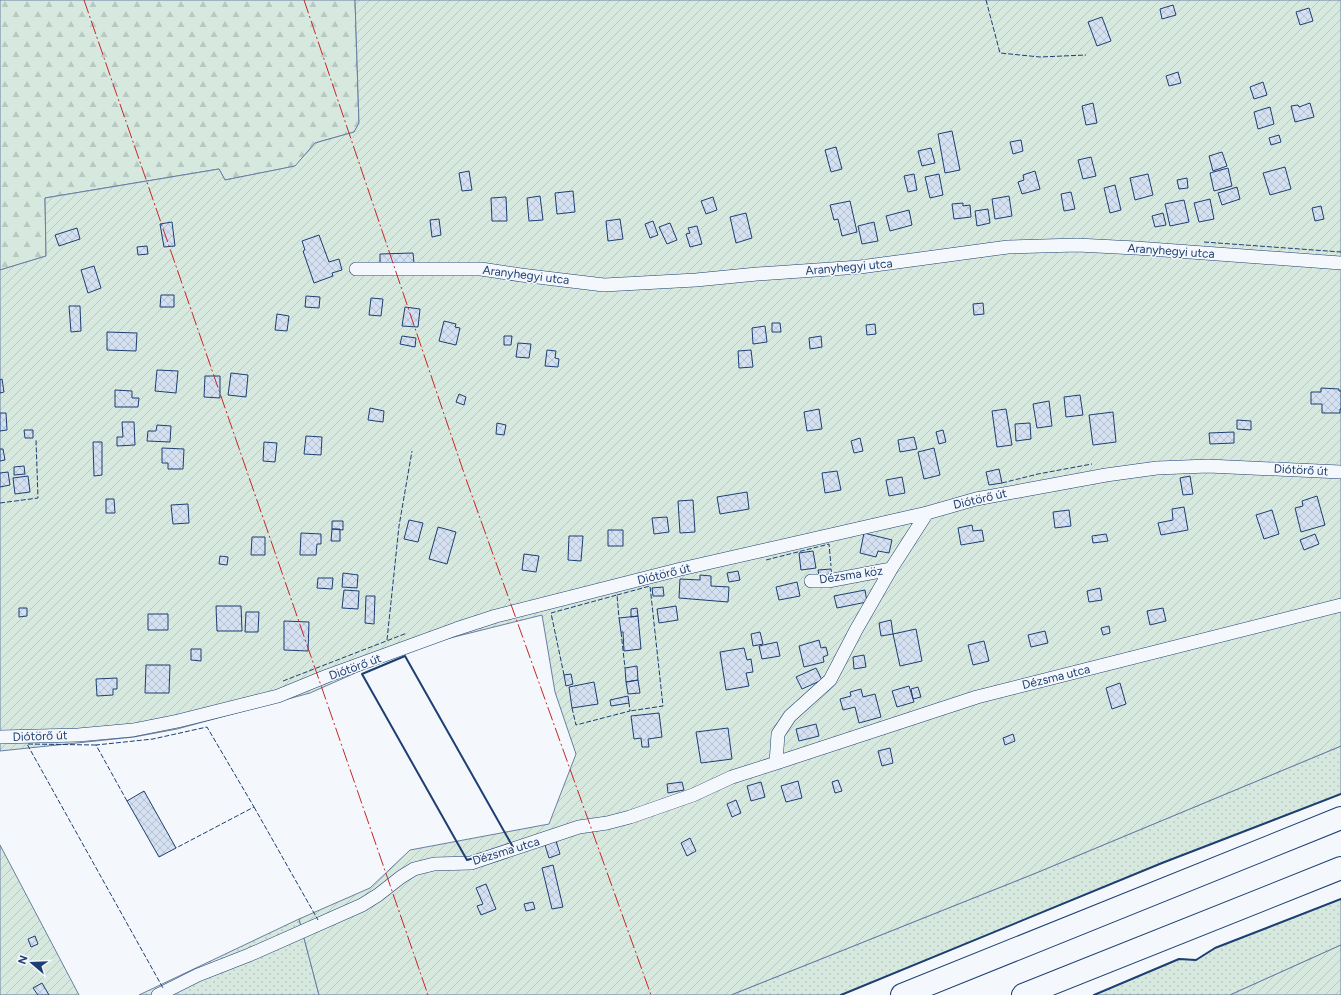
<svg xmlns="http://www.w3.org/2000/svg" width="1341" height="995" font-family="Figtree,sans-serif">
<defs>
<pattern id="grass-dots" width="8" height="8" patternUnits="userSpaceOnUse"><rect width="8" height="8" fill="#d7e8df"/><path d="M2 2h.1M6 6h.1" fill="none" stroke="#b8c8c3" stroke-width="1.8" stroke-linecap="round"/></pattern>
<pattern id="forest-firs" width="22" height="20" patternUnits="userSpaceOnUse"><rect width="22" height="20" fill="#d7e8df"/><path d="M5 1l3.5 6h-7zM16 11l3.5 6h-7z" fill="#b8c8c3"/></pattern>
<pattern id="garden-furrows" width="10" height="10" patternUnits="userSpaceOnUse"><rect width="10" height="10" fill="#d7e8df"/><path d="M-1 1l2-2M0 10L10 0M9 11l2-2" fill="none" stroke="#b8c8c3"/></pattern>
<pattern id="building-cross-hatch" width="8" height="8" patternUnits="userSpaceOnUse"><rect width="8" height="8" fill="#d5e0f0"/><path d="M0 0l8 8M0 8l8-8" fill="none" stroke="#b6c1d1"/></pattern>
</defs>
<rect width="100%" height="100%" fill="#f4f7fb"/>
<path fill="url(#grass-dots)" stroke="#687fa3" d="M1341,746V794L1162,863L841,995H731L1036,873Z
M1341,899V945L1230,995H1094L1179,959L1196,960L1215,948Z
M299,919L319,995H139Z"/>
<path fill="url(#forest-firs)" stroke="#687fa3" d="M0,0H355L359,124L354,132L315,143L296,166L225,180L219,169L45,198L46,256L0,270Z"/>
<path fill="url(#garden-furrows)" stroke="#687fa3" d="M355,0H1341V746L1036,873L731,995H319L299,919L370,888L410,850L549,824L576,754L555,692L542,615L414,647L310,693L177,729L134,737L0,751V270L46,256L45,198L219,169L225,180L295,166L315,143L354,132L359,123Z
M0,845L79,995H0Z
M1341,945V995H1230Z"/>
<path fill="url(#building-cross-hatch)" stroke="#1d3f73" d="M1173,5L1176,15L1162,19L1160,9Z
M1309,8L1313,21L1300,25L1296,12Z
M1102,17L1111,41L1097,46L1088,22Z
M1178,72L1181,83L1169,86L1166,76Z
M1263,82L1267,95L1254,99L1250,87Z
M1093,103L1097,123L1086,125L1082,106Z
M1310,103L1314,117L1295,122L1291,106L1298,105L1299,107Z
M1270,107L1274,124L1258,129L1254,112Z
M952,131L960,170L945,173L938,134Z
M1279,135L1281,142L1271,145L1269,138Z
M1021,140L1023,151L1013,154L1010,142Z
M836,147L842,169L831,172L825,150Z
M931,148L935,163L922,166L918,151Z
M1222,152L1227,166L1213,171L1209,156Z
M1091,157L1096,176L1083,179L1078,160Z
M1285,167L1291,189L1270,195L1263,173Z
M1228,168L1232,186L1214,191L1210,173Z
M469,171L472,190L462,191L459,173Z
M1035,171L1040,189L1022,194L1018,182L1024,180L1023,175Z
M914,174L917,190L908,192L904,176Z
M939,174L943,195L930,198L925,177Z
M1148,174L1153,195L1135,200L1130,178Z
M1187,178L1188,188L1179,189L1177,180Z
M1115,185L1121,210L1110,213L1104,188Z
M1237,187L1240,199L1222,205L1218,193Z
M573,191L575,212L557,214L555,193Z
M1071,192L1075,209L1064,211L1061,194Z
M540,196L543,220L529,221L527,198Z
M1009,196L1012,216L995,219L992,199Z
M506,197L507,221H492L491,198Z
M713,197L717,210L706,214L701,201Z
M1210,199L1214,219L1199,222L1194,203Z
M1184,200L1189,222L1170,226L1165,204Z
M850,201L857,232L842,236L838,219L834,220L830,205Z
M963,203V206L970,205L971,217L954,219L952,204Z
M1321,206L1324,219L1315,221L1312,208Z
M988,209L990,223L977,226L975,211Z
M909,210L912,225L890,231L886,216Z
M746,213L752,238L736,243L730,217Z
M1163,213L1166,225L1155,227L1152,216Z
M439,219L441,235L432,237L430,220Z
M620,219L623,239L608,241L606,221Z
M653,221L658,235L650,238L645,224Z
M172,222L175,246L164,247L160,224Z
M874,222L878,241L862,244L858,226Z
M670,223L677,240L667,244L659,227Z
M697,226L702,244L690,247L686,234L690,233L688,228Z
M77,228L80,239L59,246L55,235Z
M319,235L329,262L339,259L342,270L332,273L333,276L314,283L303,251L305,250L302,241Z
M147,246L148,254L138,255L137,247Z
M413,253L414,263L380,264V254Z
M94,266L101,288L88,293L81,270Z
M161,295H174V307H160Z
M306,296L320,297L319,308L305,307Z
M371,298L383,299L381,316L369,315Z
M983,303L984,314L974,315L973,304Z
M69,306H80L81,331L71,332Z
M405,307L420,309L418,327L402,326Z
M277,314L289,316L287,331L275,330Z
M444,321L456,324L455,327L460,328L456,345L439,341Z
M772,323H780L781,332H772Z
M875,324L876,334L867,335L866,325Z
M765,326L767,342L753,344L752,328Z
M107,332L137,333L136,351L107,350Z
M402,336L416,338L415,347L400,344Z
M504,336H512L511,345H504Z
M821,336L822,347L810,349L809,338Z
M518,343L531,344L529,358L516,357Z
M547,350L556,351L555,358L559,359L558,367L545,366Z
M751,350L753,367L739,368L738,351Z
M157,370L178,371L176,393L155,391Z
M231,373L248,375L246,397L228,395Z
M205,376H220V398L204,397Z
M2,379L4,392L0,393V380Z
M1321,388L1339,389V391H1341V409H1340V413H1322V404H1311V392H1321Z
M115,390L132,391V398H139L138,407H115Z
M459,394L466,397L464,405L456,402Z
M1080,395L1083,415L1066,417L1064,397Z
M1049,401L1052,426L1037,428L1033,404Z
M370,408L384,411L383,422L368,420Z
M819,409L822,429L807,431L804,412Z
M1006,409L1012,445L997,447L992,411Z
M1113,412L1116,442L1093,445L1089,415Z
M0,413H6L7,430L0,431Z
M1237,420L1251,421V430L1237,429Z
M122,422H134L135,445L117,446V437H123Z
M497,423L506,425L504,435L496,434Z
M1030,423L1031,439L1016,441L1015,424Z
M157,425L171,426L170,442L147,441L148,431H156Z
M24,430H33V438H25Z
M943,430L946,442L939,444L936,432Z
M1234,432V443L1210,444L1209,433Z
M306,436L322,437L321,455L304,454Z
M914,437L917,449L900,452L898,440Z
M860,438L863,451L854,453L851,441Z
M93,442H102V475L94,476Z
M264,442L277,443L275,462L263,461Z
M162,448L184,449L183,469H168V463H162Z
M934,448L940,475L924,479L918,452Z
M0,449H3L5,460L0,461Z
M24,466L25,474L14,475V467Z
M999,469L1002,483L989,485L986,472Z
M837,471L841,490L825,493L822,473Z
M8,472L10,485L0,487V473Z
M28,476L30,492L15,494L13,478Z
M1190,476L1193,494L1183,495L1180,478Z
M902,477L905,493L889,496L886,480Z
M747,492L749,509L720,514L717,497Z
M1317,496L1325,525L1301,532L1295,508L1303,506L1302,501Z
M106,499H114L115,513H106Z
M693,500L695,532L680,533L678,501Z
M188,504L189,523L173,524L171,505Z
M1184,507L1188,530L1161,535L1158,523L1173,520L1172,509Z
M1069,510L1071,526L1055,528L1053,512Z
M1272,510L1279,534L1264,539L1256,515Z
M667,517L669,532L654,534L652,518Z
M409,520L423,523L418,542L404,539Z
M332,521H343V530L332,529Z
M972,525L973,531L982,530L984,541L961,545L958,528Z
M438,527L456,532L447,564L429,559Z
M332,529H340V541H331Z
M608,530H623V546H608Z
M301,533L321,534V544H317L316,555H300Z
M864,533L892,540L889,553L878,551L876,557L860,553Z
M1106,534L1108,541L1093,543L1092,536Z
M1315,534L1319,544L1304,550L1300,540Z
M569,536H583L581,561L568,560Z
M252,537H265V555H251Z
M813,551L816,568L801,570L799,553Z
M524,554L539,556L536,572L522,570Z
M220,556L228,557L227,565L219,564Z
M831,569L832,575L819,576L818,570Z
M738,571L740,580L729,582L727,573Z
M343,573L358,575L357,588L342,587Z
M700,575L711,576V586L729,587L728,602L679,598L680,579L700,580Z
M318,578H333L332,589L317,588Z
M797,582L800,596L779,600L776,587Z
M663,587L664,596H653L652,588Z
M1100,588L1102,600L1089,602L1087,591Z
M344,590L359,591L358,609L342,608Z
M865,590L867,602L837,608L834,596Z
M366,596H375L374,624L365,623Z
M216,606H241L242,631H217Z
M676,606L678,620L659,623L657,609Z
M19,608H27V616L19,617Z
M637,608L638,616L631,617V609Z
M1163,608L1166,621L1150,625L1147,611Z
M246,612H259L258,632H245Z
M148,614H168V630H148Z
M638,616L641,649L624,651L623,632H621L619,618Z
M891,620L893,634L881,636L879,623Z
M284,621L309,622L308,651L284,650Z
M1109,626L1110,633L1103,635L1101,628Z
M916,629L922,661L900,666L893,634Z
M1045,631L1048,643L1031,647L1028,635Z
M760,632L763,644L753,646L751,634Z
M819,640L821,648L826,647L828,655L823,657L824,662L804,667L799,646Z
M984,641L989,661L973,665L968,645Z
M777,642L780,656L762,659L759,646Z
M744,648L747,660L751,659L753,672L746,673L749,686L726,690L720,652Z
M191,649H201V661L191,660Z
M864,655L866,667L854,669L853,657Z
M146,665H170L169,693H145Z
M637,666L638,680L626,682L625,668Z
M816,668L822,680L802,689L796,677Z
M571,674L573,684L566,686L564,675Z
M117,678V689H113V695L97,696L96,679Z
M638,680L640,693L628,694L626,682Z
M594,682L598,704L572,708L569,687Z
M1120,683L1126,704L1112,709L1106,688Z
M909,686L914,702L897,707L892,691Z
M918,687L921,697L913,699L911,689Z
M861,689L863,697L875,694L881,717L859,723L855,707L843,710L840,699L851,696L850,692Z
M628,696L629,703L611,706L610,700Z
M659,713L662,737L648,739L649,747H642L641,738L634,739L631,716Z
M816,724L819,736L799,741L796,729Z
M728,728L732,759L701,763L696,732Z
M1013,734L1015,741L1005,745L1003,738Z
M890,748L893,763L882,766L878,751Z
M838,780L842,791L835,793L832,782Z
M798,781L802,798L786,802L781,786Z
M682,782L684,790L668,793L667,784Z
M761,782L765,797L751,801L747,786Z
M144,791L176,848L159,857L127,801Z
M736,800L741,813L732,817L727,804Z
M690,838L696,851L687,856L681,843Z
M556,841L560,854L549,858L545,845Z
M553,865L563,907L552,909L542,868Z
M486,884L496,909L481,915L477,906L483,904L476,888Z
M533,902L535,909L526,911L524,904Z
M35,936L38,944L31,947L28,939Z
M42,983L49,995H38L33,988Z"/>
<g fill="none" stroke-linecap="round" stroke-linejoin="round">
<defs>
<path id="street" d="M356,269H481L521,275L604,285L696,280L757,274L860,267L1008,247L1077,245L1136,248L1341,263
M811,581H828L891,569
M0,737L78,735L133,730L178,721L278,696L327,676L456,629L496,616L681,569L927,513L976,499L1106,475L1157,468L1208,466L1341,472
M776,763L977,697L1341,605
M158,995L198,975L249,955L362,905L378,895L401,877L414,869L434,864L471,863L579,827L607,823L630,817L693,795L732,777L776,763L778,734L790,716L830,680L856,630L891,569L927,513"/>
<path id="highway" d="M902,995L1341,818
M1023,995L1341,868"/>
</defs>
<use href="#street" stroke="#1d3f73" stroke-width="14"/>
<use href="#highway" stroke="#1d3f73" stroke-width="24"/>
<use href="#street" stroke="#f4f7fb" stroke-width="13"/>
<use href="#highway" stroke="#f4f7fb" stroke-width="22"/>
<path stroke="#1d3f73" stroke-width="1" stroke-dasharray="5 2" stroke-linecap="butt" d="M986,0L1000,53L1040,57L1086,55
M1204,242L1341,252
M1002,483L1038,474L1092,464
M0,503L38,498L36,440
M766,560L829,544L831,566
M617,595L650,586L663,706L630,711
M621,632L625,668
M387,640L399,526L412,451
M564,675L551,613L617,595L619,618
M283,681L407,633
M572,708L576,725L630,711L629,703
M96,745L27,744L163,988
M127,801L96,745L153,739L207,727L254,807L176,848
M254,807L318,920"/>
<path stroke="#1d3f73" stroke-width="2" d="M405,656L513,847L467,860L362,674Z
M841,995L1162,863L1341,794
M1094,995L1179,959L1196,960L1215,948L1341,899"/>
<path stroke="#c62828" stroke-width="1" stroke-dasharray="14 3 2 3" stroke-linecap="butt" d="M84,0L428,995
M304,0L466,479L651,995"/>
</g>
<g text-anchor="middle" dominant-baseline="central" stroke-width="3" stroke-linejoin="round" paint-order="stroke">
<g font-size="12" fill="#1d3f73" stroke="#f4f7fb">
<text transform="translate(1171 251) rotate(4)">Aranyhegyi utca</text>
<text transform="translate(849 267) rotate(-5)">Aranyhegyi utca</text>
<text transform="translate(526 275) rotate(7)">Aranyhegyi utca</text>
<text transform="translate(1301 470) rotate(3)">Diótörő út</text>
<text transform="translate(980 499) rotate(-13)">Diótörő út</text>
<text transform="translate(664 574) rotate(-14)">Diótörő út</text>
<text transform="translate(851 575) rotate(-8)">Dézsma köz</text>
<text transform="translate(355 667) rotate(-20)">Diótörő út</text>
<text transform="translate(1056 677) rotate(-14)">Dézsma utca</text>
<text transform="translate(40 736) rotate(-2)">Diótörő út</text>
<text transform="translate(506 851) rotate(-17)">Dézsma utca</text>
</g>
</g>
<g transform="translate(32 963) rotate(289)" stroke="#f4f7fb" stroke-width="3" paint-order="stroke">
<path d="M0-3L7 15L0 10L-7 15Z" fill="#1d3f73"/>
<text y="-6" font-size="11" font-weight="bold" text-anchor="middle" fill="#1d3f73">N</text>
</g>
</svg>
